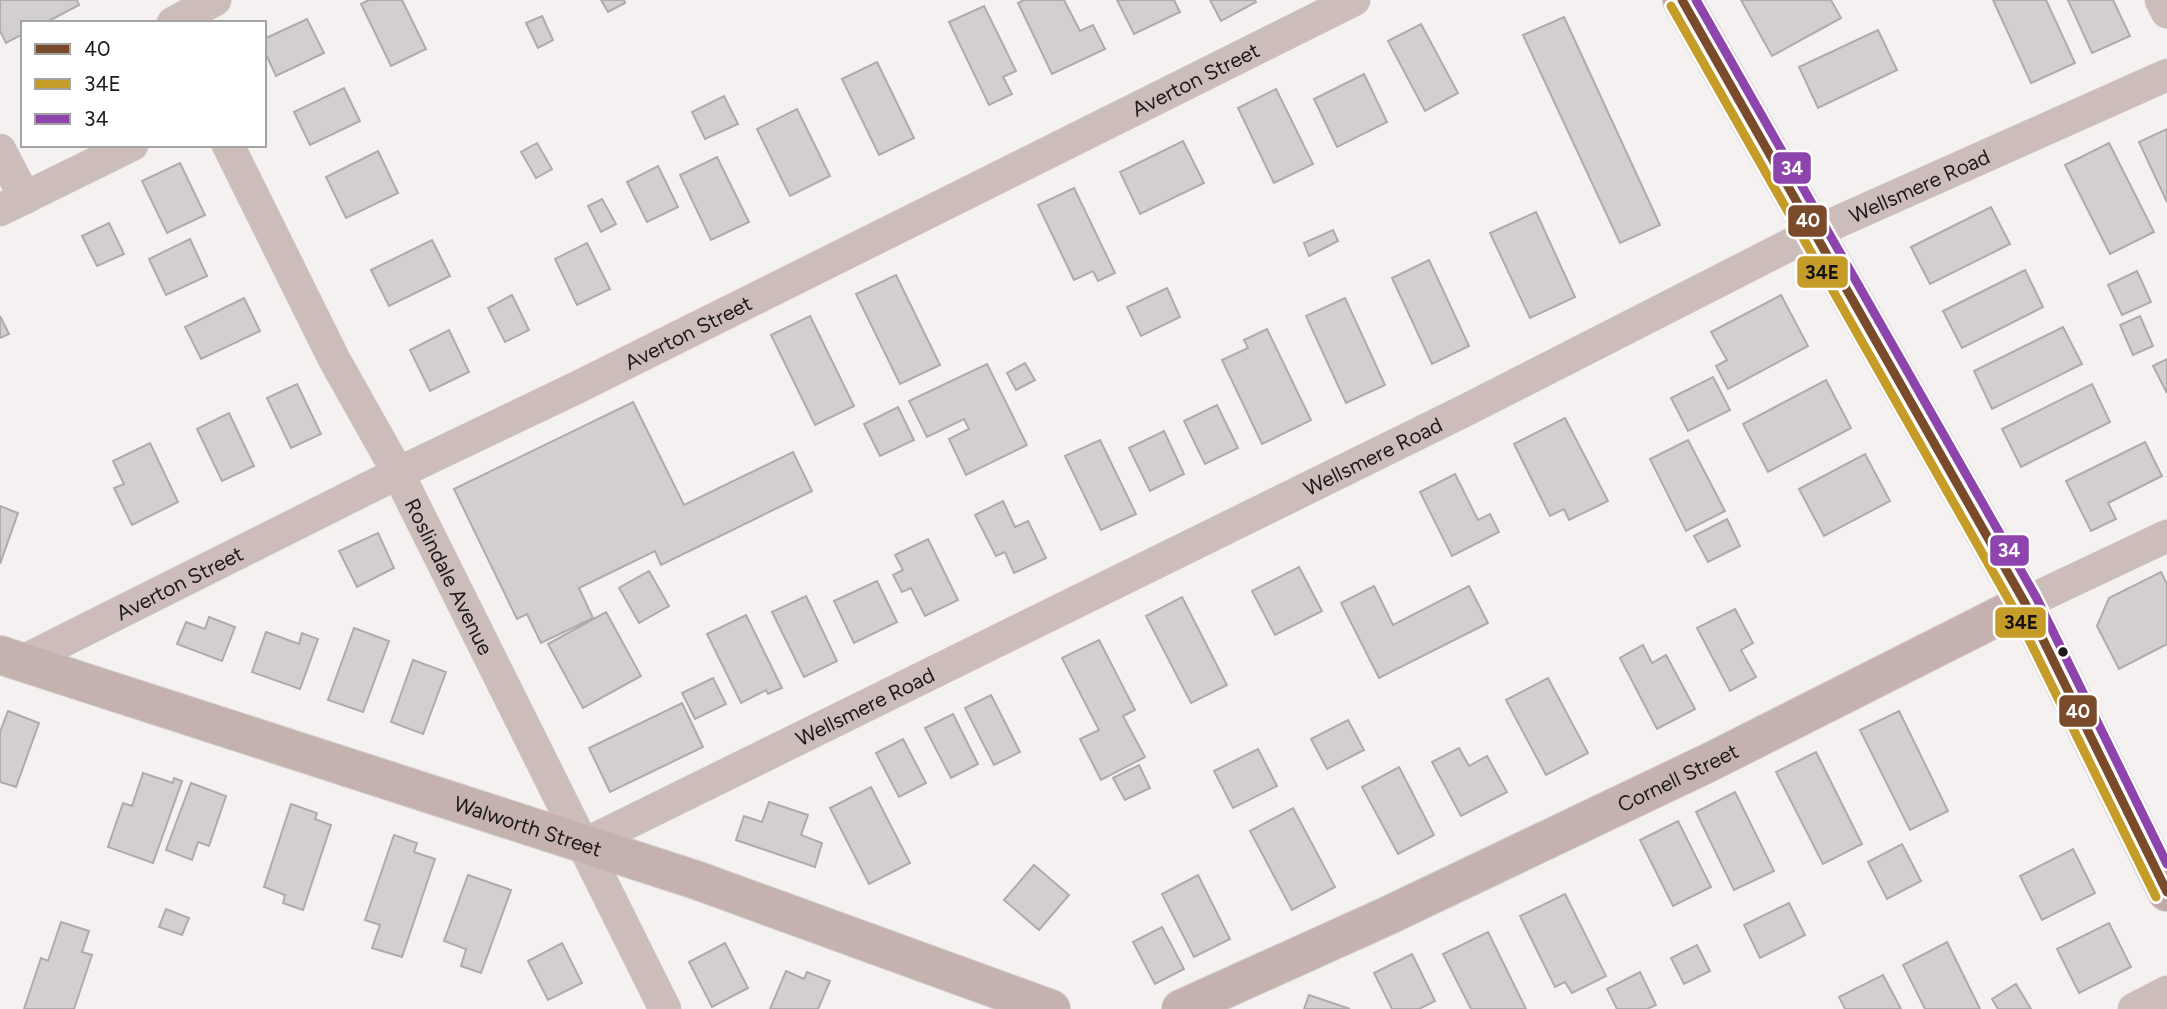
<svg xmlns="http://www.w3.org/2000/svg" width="2167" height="1009" font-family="Figtree,sans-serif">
<rect width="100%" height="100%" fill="#f5f1f0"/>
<path fill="#d2cfce" stroke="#aeabab" stroke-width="2" d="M0,0H77L79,5L45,23H23V34L6,43L0,31Z
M369,0H402L426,49L391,66L361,4Z
M601,0H624L625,3L608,12Z
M1024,0H1064L1080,31L1093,25L1105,49L1052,74L1018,3Z
M1117,0H1174L1180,12L1134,34Z
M1210,0H1255L1256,2L1221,21Z
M1741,0H1831L1841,18L1772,56Z
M1993,0H2046L2075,63L2031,83Z
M2068,0H2113L2130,36L2092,53Z
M984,6L1016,71L1003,77L1012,94L989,105L949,22Z
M542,16L553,40L538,48L526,23Z
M1564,17L1660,225L1620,243L1523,35Z
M307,19L324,53L276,76L264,50V39Z
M1421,24L1458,93L1425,111L1388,41Z
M1878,30L1897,70L1818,108L1799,67Z
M877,62L914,138L879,155L842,79Z
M1364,74L1387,122L1337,147L1314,99Z
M344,88L360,121L310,145L294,112Z
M1276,89L1313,164L1274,183L1238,108Z
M724,96L738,124L705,139L692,112Z
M797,109L830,176L790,196L757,129Z
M2167,129V202L2139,142Z
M1183,141L1204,183L1140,214L1120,172Z
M537,143L552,169L536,178L521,152Z
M2109,143L2154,232L2110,254L2065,165Z
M378,151L398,193L346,218L326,177Z
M717,157L749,222L711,240L680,175Z
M180,163L205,215L167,233L142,181Z
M658,166L678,207L647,222L627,182Z
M1074,188L1115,273L1098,281L1093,271L1074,280L1038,205Z
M602,199L616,224L601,232L588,206Z
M1991,207L2010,244L1930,284L1911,247Z
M1536,212L1575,297L1530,318L1490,233Z
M109,223L124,254L97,266L82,236Z
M1333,230L1338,241L1309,256L1304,243Z
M190,239L207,276L166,295L149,259Z
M432,240L450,276L389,306L371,270Z
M587,243L610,289L577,305L555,259Z
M1429,260L1469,346L1432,364L1392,278Z
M2025,270L2043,307L1962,348L1943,311Z
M2137,271L2151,302L2122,315L2108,285Z
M896,275L940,365L900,384L856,294Z
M1167,288L1180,317L1141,336L1127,307Z
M512,295L529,330L505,342L488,308Z
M1781,295L1808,346L1728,389L1716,366L1727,360L1711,332Z
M244,298L260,331L201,359L185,327Z
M1345,298L1385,385L1346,403L1306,316Z
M0,316L9,334L0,338Z
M810,316L854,406L815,425L771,335Z
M2140,316L2153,346L2133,355L2120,325Z
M2063,327L2082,364L1992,409L1974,371Z
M1267,329L1311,420L1262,444L1222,360L1248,348L1244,340Z
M449,330L469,372L430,391L410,350Z
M2167,359V393L2153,366Z
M1025,363L1035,380L1016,390L1007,373Z
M987,364L1027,445L966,475L949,439L969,429L964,419L927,437L909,401Z
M1713,377L1730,410L1688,431L1671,398Z
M1826,380L1851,428L1768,472L1743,424Z
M297,384L321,434L291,448L267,398Z
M2092,384L2110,422L2021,467L2002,429Z
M633,402L684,505L793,452L812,491L661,565L655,551L579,588L593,618L541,643L527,614L517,619L454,489Z
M1217,405L1238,448L1205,464L1184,421Z
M898,407L914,440L880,456L864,424Z
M229,413L254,466L222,481L197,429Z
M1565,418L1608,501L1569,520L1564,509L1550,516L1514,444Z
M1164,431L1184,474L1150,491L1129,448Z
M1100,440L1136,514L1101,530L1065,456Z
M1688,440L1725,511L1686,531L1650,459Z
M2145,442L2162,476L2108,503L2116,519L2091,531L2066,481Z
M150,443L178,502L132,525L114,488L124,484L113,461Z
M1865,454L1890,501L1824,536L1799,489Z
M1455,474L1478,520L1490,514L1499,532L1452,556L1420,492Z
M1003,501L1015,527L1028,521L1046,558L1014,573L1005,552L996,556L975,515Z
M0,506L18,513L0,564Z
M1727,519L1740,546L1708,562L1694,536Z
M378,533L394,568L357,587L339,551Z
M928,539L958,600L925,616L911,588L902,592L893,575L903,570L895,555Z
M1299,567L1322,611L1275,635L1252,591Z
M649,571L669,606L639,623L619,588Z
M2161,572L2167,584V644L2119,669L2097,626L2109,598Z
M877,581L897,622L854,643L834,601Z
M1374,586L1393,625L1469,586L1488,623L1379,678L1341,603Z
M806,596L837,661L804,677L772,612Z
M1182,597L1227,685L1191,703L1146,616Z
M1735,609L1753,643L1741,650L1756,677L1730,691L1697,628Z
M606,612L641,676L583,708L548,644Z
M746,615L782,688L768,694L766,690L741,703L707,634Z
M209,617L235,627L222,661L177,644L186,622L205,629Z
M354,628L389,641L363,712L328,700Z
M266,632L299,644L302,633L318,639L300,689L252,672Z
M1099,640L1135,710L1123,716L1145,757L1101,780L1080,739L1099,730L1062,658Z
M1643,645L1652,663L1666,655L1695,709L1657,729L1620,658Z
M413,660L446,672L423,734L391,722Z
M713,678L726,704L695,719L682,693Z
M1548,678L1588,753L1546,775L1506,700Z
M991,695L1020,752L994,765L965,708Z
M682,703L703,747L610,792L589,748Z
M8,711L39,723L16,787L0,782V732Z
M1899,711L1948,811L1910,830L1860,730Z
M953,714L978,764L951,778L925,728Z
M1348,720L1364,750L1327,769L1311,739Z
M903,739L926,783L899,797L876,753Z
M1459,748L1469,766L1487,756L1507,792L1461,816L1432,762Z
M1258,749L1277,786L1233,808L1214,771Z
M1816,752L1862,844L1823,864L1776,772Z
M1139,765L1150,788L1125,800L1113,778Z
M1399,767L1434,835L1398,854L1362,787Z
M143,773L173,783L174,778L182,781L153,863L108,847L123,803L132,806Z
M191,783L226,796L209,846L198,842L192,860L166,850Z
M871,787L910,863L869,884L830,808Z
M1735,792L1774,871L1734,890L1696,812Z
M769,802L808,815L801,835L822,843L815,867L736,840L744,816L762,822Z
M291,804L317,813L315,819L331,825L303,910L283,903L285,895L264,887Z
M1293,808L1335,887L1292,910L1250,831Z
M1678,821L1711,887L1673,906L1640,840Z
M394,835L417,843L414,852L435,859L402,957L372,948L380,925L365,920Z
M1902,844L1921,881L1887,899L1868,862Z
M2073,849L2095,893L2042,920L2020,876Z
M1034,865L1069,895L1039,930L1004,900Z
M468,875L511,890L481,973L461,966L466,949L444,941Z
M1198,875L1230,939L1194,957L1162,894Z
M1565,894L1606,976L1572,993L1565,982L1555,987L1520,916Z
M1789,903L1805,935L1760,958L1744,925Z
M166,909L189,918L182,935L159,927Z
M61,922L89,931L82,952L92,955L74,1009H24L41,958L48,961Z
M2109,923L2131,967L2079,993L2057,949Z
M1162,927L1184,969L1155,984L1133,942Z
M1488,932L1526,1009H1471L1443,954Z
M1947,942L1980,1009H1925L1903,965Z
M562,943L582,983L548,1000L528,961Z
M725,943L748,988L712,1007L689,962Z
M1697,945L1710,971L1684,984L1671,958Z
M1412,954L1435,1001L1419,1009H1392L1374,973Z
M786,971L804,979L807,972L830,981L818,1009H770Z
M1640,972L1656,1005L1647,1009H1617L1607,989Z
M1883,975L1901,1009H1845L1839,997Z
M2016,984L2031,1009H1998L1992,999Z
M1309,995L1350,1009H1304Z"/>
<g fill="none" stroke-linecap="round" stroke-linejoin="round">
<defs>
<g id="street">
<path d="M2161,0L2167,12"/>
<path d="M173,23L215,0"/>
<path id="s1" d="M228,145L334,359L398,473L665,1009"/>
<path d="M0,150L25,198"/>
<path d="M0,210L132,145"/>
<path d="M2025,603L2167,536"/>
<path id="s2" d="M21,662L398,473L578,387L1354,0"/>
<path id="s3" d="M585,844L1466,410L1815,232L2167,75"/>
<path d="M2134,1009L2167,992"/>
</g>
<g id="secondary">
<path id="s4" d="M0,655L696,880L1051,1009"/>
<path id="s5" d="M1181,1009L1387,916L1708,763L2025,603"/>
</g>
<path id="primary" d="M1682,0L2025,603L2167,892"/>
</defs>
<use href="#street" stroke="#d1cfcf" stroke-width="33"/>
<use href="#secondary" stroke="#d1cfcf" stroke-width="40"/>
<use href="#primary" stroke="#d1cfcf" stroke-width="40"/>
<use href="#street" stroke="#cdbdba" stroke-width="32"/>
<use href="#secondary" stroke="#c5b2af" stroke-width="38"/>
<use href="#primary" stroke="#bfaaa6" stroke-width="38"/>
<defs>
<path id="bus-1" d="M1682,0L2025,603L2167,892"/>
<path id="bus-2" d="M1671,6L2014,609L2156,897"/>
<path id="bus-3" d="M1696,0L2036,597L2167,864"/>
</defs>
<use href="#bus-1" stroke="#fff" stroke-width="14"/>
<use href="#bus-2" stroke="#fff" stroke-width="14"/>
<use href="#bus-3" stroke="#fff" stroke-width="14"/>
<use href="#bus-1" stroke="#7a4b2a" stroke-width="9"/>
<use href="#bus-2" stroke="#c69c28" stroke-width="9"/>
<use href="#bus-3" stroke="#8e44ad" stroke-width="9"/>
</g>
<circle fill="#1c1a1a" stroke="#fff" stroke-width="2.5" cx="2063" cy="652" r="6"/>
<g text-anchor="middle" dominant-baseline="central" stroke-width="6" stroke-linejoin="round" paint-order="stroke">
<g font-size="21" fill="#1c1a1a" stroke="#fff">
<text stroke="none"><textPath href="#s2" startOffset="1311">Averton Street</textPath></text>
<text stroke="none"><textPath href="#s3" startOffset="1488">Wellsmere Road</textPath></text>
<text stroke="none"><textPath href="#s2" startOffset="744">Averton Street</textPath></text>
<text stroke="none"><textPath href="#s3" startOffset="878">Wellsmere Road</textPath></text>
<text stroke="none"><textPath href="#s1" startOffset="485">Roslindale Avenue</textPath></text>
<text stroke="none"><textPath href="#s2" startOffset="177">Averton Street</textPath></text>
<text stroke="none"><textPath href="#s3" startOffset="312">Wellsmere Road</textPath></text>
<text stroke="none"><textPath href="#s5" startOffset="548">Cornell Street</textPath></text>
<text stroke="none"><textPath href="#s4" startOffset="555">Walworth Street</textPath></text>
</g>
</g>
<g stroke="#fff" stroke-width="2.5">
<rect x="1772" y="151" width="40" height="34" rx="7" fill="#8e44ad"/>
<rect x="1787" y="204" width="41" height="34" rx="7" fill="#7a4b2a"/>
<rect x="1796" y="255" width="53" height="34" rx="7" fill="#c69c28"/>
<rect x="1989" y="534" width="41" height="33" rx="7" fill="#8e44ad"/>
<rect x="1994" y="606" width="53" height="33" rx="7" fill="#c69c28"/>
<rect x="2058" y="694" width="40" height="34" rx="7" fill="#7a4b2a"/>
</g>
<g font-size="19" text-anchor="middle" font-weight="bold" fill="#fff">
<text x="1792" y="175">34</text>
<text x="1808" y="227">40</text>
<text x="2009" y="557">34</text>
<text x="2078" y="718">40</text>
</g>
<g font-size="19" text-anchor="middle" font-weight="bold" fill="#111">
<text x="1822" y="279">34E</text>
<text x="2021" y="629">34E</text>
</g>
<rect x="21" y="21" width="245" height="126" fill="#ffffff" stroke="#a4a3a3" stroke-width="2"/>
<rect x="35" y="44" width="35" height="10" fill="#7a4b2a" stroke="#a4a3a3" stroke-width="2"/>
<text x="84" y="56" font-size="21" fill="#1c1a1a">40</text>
<rect x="35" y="79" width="35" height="10" fill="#c69c28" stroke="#a4a3a3" stroke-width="2"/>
<text x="84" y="91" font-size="21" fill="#1c1a1a">34E</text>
<rect x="35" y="114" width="35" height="10" fill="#8e44ad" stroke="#a4a3a3" stroke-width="2"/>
<text x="84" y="126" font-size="21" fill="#1c1a1a">34</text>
</svg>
